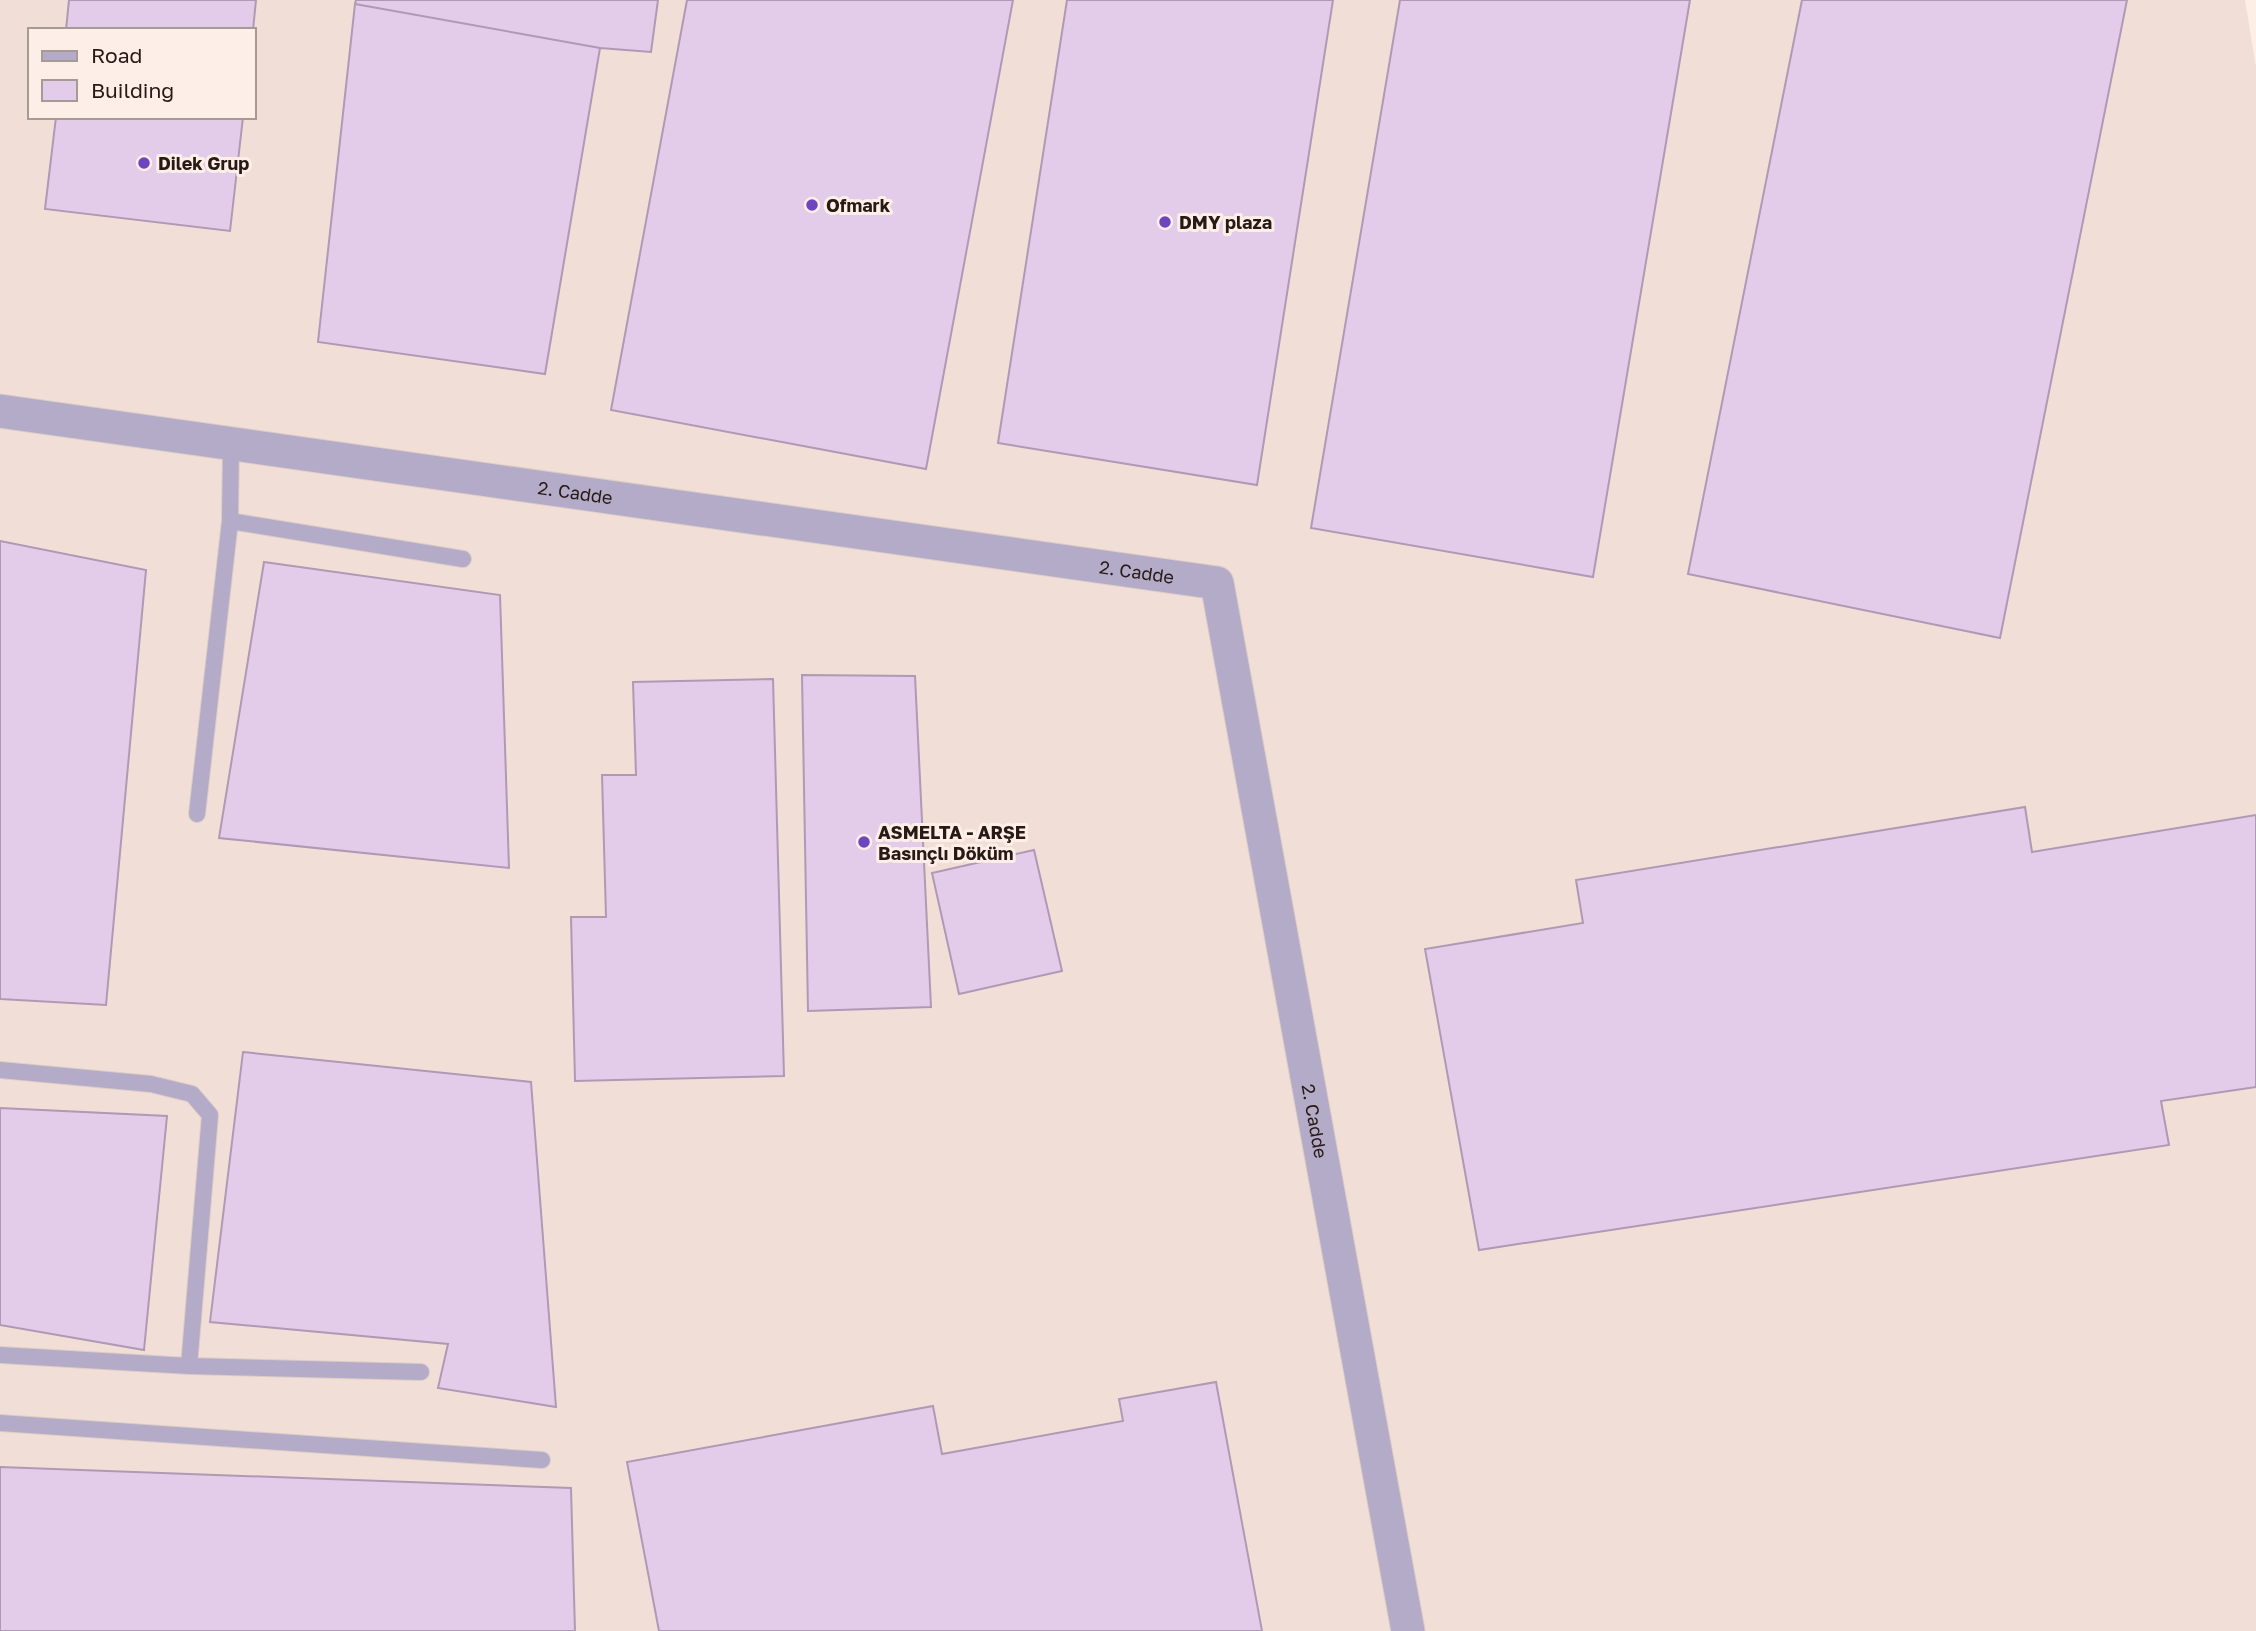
<svg xmlns="http://www.w3.org/2000/svg" width="2256" height="1631" font-family="'Golos Text',sans-serif">
<rect width="100%" height="100%" fill="#fdeee8"/>
<path fill="#f1ded7" fill-rule="evenodd" d="M0,0H2245L2256,67V1631H0ZM30,30H254V117H30Z"/>
<path fill="#e3cce9" stroke="#af99b5" stroke-width="2" d="M69,0H256L253,30H66Z
M356,0H658L651,52L600,48L355,4Z
M687,0H1013L926,469L611,410Z
M1067,0H1333L1257,485L998,443Z
M1400,0H1690L1593,577L1311,528Z
M1802,0H2127L2000,638L1688,574Z
M355,4L600,48L545,374L318,342Z
M56,117H243L230,231L45,209Z
M0,541L146,570L106,1005L0,999Z
M264,562L500,595L509,868L219,838Z
M802,675L915,676L931,1007L808,1011Z
M773,679L784,1076L575,1081L571,917H606L602,775H636L633,682Z
M2025,807L2032,852L2256,815V1087L2161,1101L2169,1145L1479,1250L1425,949L1583,923L1576,880Z
M1034,850L1062,971L959,994L932,873Z
M243,1052L531,1082L556,1407L438,1388L448,1344L210,1322Z
M0,1108L167,1116L144,1350L0,1325Z
M1216,1382L1262,1631H659L627,1462L933,1406L942,1454L1123,1421L1119,1399Z
M0,1467L571,1488L575,1631H0Z"/>
<g fill="none" stroke-linecap="round" stroke-linejoin="round">
<defs>
<path id="service" d="M230,521L463,559
M197,814L230,521L231,443
M0,1070L151,1084L192,1094L210,1115L189,1366
M0,1355L189,1366L421,1372
M0,1423L542,1460"/>
<g id="minor">
<path id="s1" d="M0,411L1217,583L1408,1631"/>
</g>
</defs>
<use href="#service" stroke="#dbccc6" stroke-width="18"/>
<use href="#minor" stroke="#dbccc6" stroke-width="35"/>
<use href="#service" stroke="#b3abc8" stroke-width="16"/>
<use href="#minor" stroke="#b3abc8" stroke-width="33"/>
</g>
<g fill="#6d45be" stroke="#fdeee8" stroke-width="2.5">
<circle cx="144" cy="163" r="7"/>
<circle cx="812" cy="205" r="7"/>
<circle cx="1165" cy="222" r="7"/>
<circle cx="864" cy="842" r="7"/>
</g>
<g text-anchor="middle" dominant-baseline="central" stroke-width="6" stroke-linejoin="round" paint-order="stroke">
<g font-size="18" font-weight="bold" fill="#271a14" stroke="#fdeee8" text-anchor="start">
<text x="158" y="163">Dilek Grup</text>
<text x="826" y="205">Ofmark</text>
<text x="1179" y="222">DMY plaza</text>
<text x="878" y="832">ASMELTA - ARŞE<tspan x="878" dy="21">Basınçlı Döküm</tspan></text>
</g>
<g font-size="18" fill="#271a14" stroke="#fdeee8">
<text stroke="none"><textPath href="#s1" startOffset="581">2. Cadde</textPath></text>
<text stroke="none"><textPath href="#s1" startOffset="1148">2. Cadde</textPath></text>
<text stroke="none"><textPath href="#s1" startOffset="1776">2. Cadde</textPath></text>
</g>
</g>
<rect x="28" y="28" width="228" height="91" fill="#fdeee8" stroke="#a79993" stroke-width="2"/>
<rect x="42" y="51" width="35" height="10" fill="#b3abc8" stroke="#a79993" stroke-width="2"/>
<text x="91" y="63" font-size="21" fill="#271a14">Road</text>
<rect x="42" y="80" width="35" height="21" fill="#e3cce9" stroke="#a79993" stroke-width="2"/>
<text x="91" y="98" font-size="21" fill="#271a14">Building</text>
</svg>
